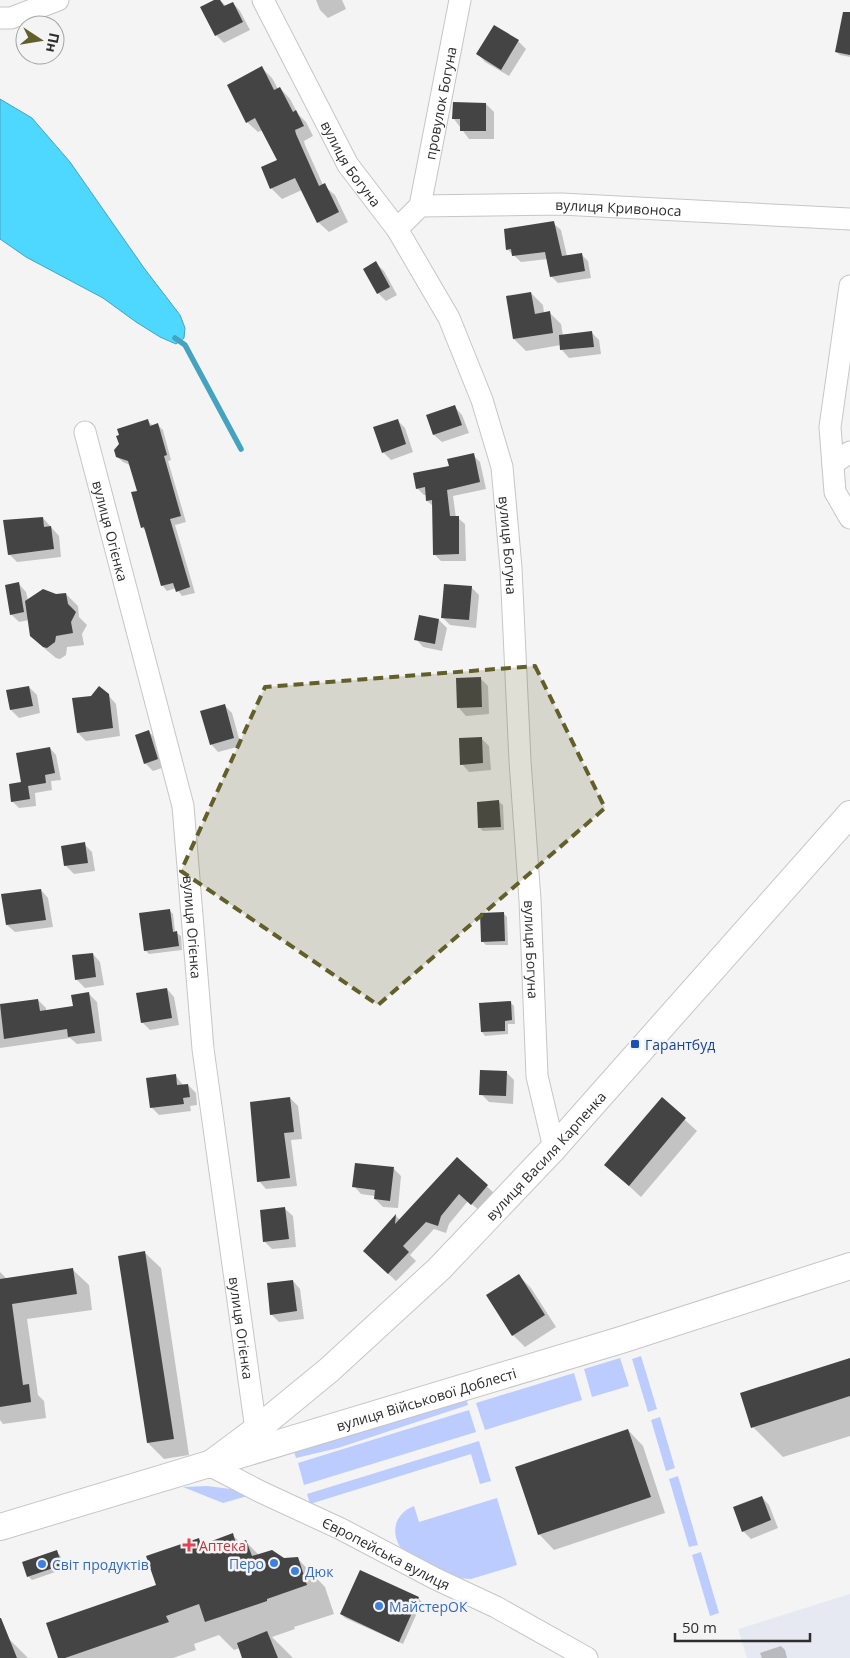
<svg xmlns="http://www.w3.org/2000/svg" width="850" height="1658" font-family="'Open Sans',sans-serif">
<rect width="100%" height="100%" fill="#f4f4f5"/>
<path fill="#e6e9f1" d="M850,1594V1658H747L738,1629Z"/>
<path fill="#bdccfe" d="M641,1356L657,1409L648,1412L632,1359Z
M620,1358L629,1386L592,1397L584,1369Z
M574,1373L582,1400L485,1430L476,1403Z
M466,1398L468,1405L338,1448L296,1458L294,1452Z
M469,1410L476,1432L304,1485L298,1463Z
M660,1417L675,1468L666,1471L651,1420Z
M479,1441L491,1481L480,1484L471,1454L310,1504L307,1494Z
M678,1476L698,1545L689,1547L669,1479Z
M207,1486L231,1489L251,1495L223,1503L183,1487Z
M497,1498L517,1565L471,1579L456,1578L400,1547C390,1530 396,1513 414,1506L419,1522Z
M701,1552L719,1613L710,1616L692,1555Z"/>
<path fill="#4ed7ff" stroke="#44a4c0" d="M0,99L32,118L70,162L144,268L180,315L185,328L184,338L176,344L160,337L136,322L103,298L26,257L0,239Z"/>
<path fill="#0003" d="M217,0H220L226,6L233,3L240,11L250,30L224,43L216,35Z
M316,0H342L346,9L328,18L320,10Z
M494,27L518,41L526,49L509,76L485,62L478,54Z
M850,28V57L840,55L836,52Z
M262,68L272,78L278,89L280,88L290,99L298,114L306,122L313,136L304,141L305,145L323,185L335,195L348,222L329,232L318,222L302,190L282,199L271,188L278,161L263,130L258,132L247,122Z
M486,104L494,112V139H469L454,119Z
M553,223L561,230L567,256L581,254L588,261L591,278L558,283L551,276L548,259L521,262L508,250Z
M376,263L384,271L397,295L386,301L378,293Z
M531,293L543,305L544,313L549,312L561,324L563,336L591,332L599,340L601,354L569,358L562,350L561,345L526,351L514,339L507,297Z
M455,407L462,415L469,433L442,442L434,435Z
M397,420L405,428L413,452L391,460L383,452Z
M148,421L153,426L158,425L163,430L171,460L168,461L186,522L175,525L195,593L182,596L176,588L167,591L162,585L147,532L142,527L138,492L130,465L123,462L117,457Z
M473,455L480,462L486,489L453,496L456,518H458L465,524L466,561H441L434,554L433,506L427,501V495H424L417,488L450,467Z
M43,518L59,536L61,557L17,562L9,554Z
M19,584L26,592L28,600L66,594L78,606L79,617L87,625L82,634L84,645L67,647L66,655L60,659L56,658L44,648L32,636L29,620L19,622L11,614Z
M471,587L479,595L476,628L450,625L442,617Z
M439,620L447,628L442,651L423,647L416,639Z
M480,678L488,686L489,714L466,716L459,708Z
M29,687L37,695L40,713L19,718L11,710Z
M108,695L116,704L120,736L86,741L78,733Z
M224,705L232,713L241,746L218,752L211,744Z
M149,732L157,740L165,767L153,771L145,763Z
M481,738L489,746L491,770L469,772L462,764Z
M50,748L56,755L61,780L51,781L52,790L35,793L36,806L19,808L12,801L22,783Z
M499,802L503,805L504,830L483,831L480,828Z
M84,844L92,852L95,871L74,874L66,866L63,847Z
M41,890L48,898L53,927L15,932L7,925Z
M169,910L173,914L175,932L181,936L182,950L149,954L145,950Z
M503,913L507,917L508,945H486L483,942Z
M93,954L100,962L104,985L85,988L77,980L74,957Z
M167,989L174,997L179,1025L150,1030L142,1022Z
M89,994L97,1002L102,1041L77,1044L70,1038L0,1048V1005L38,1000L46,1008V1011L74,1007Z
M510,1002L514,1006L515,1024H508V1034L485,1036L482,1032Z
M506,1072L514,1080L513,1104L489,1102L481,1094Z
M175,1075L183,1085H188L196,1093L197,1105L190,1106L191,1111L159,1115L151,1107Z
M290,1098L298,1106L302,1139L291,1140L297,1186L266,1189L259,1181Z
M662,1099L697,1131L641,1197L618,1176Z
M457,1159L495,1194L480,1211L468,1201L449,1224L446,1233L434,1229L410,1255L416,1261L396,1281L364,1251L396,1216L400,1220Z
M394,1169L401,1176L398,1208L383,1207L375,1199V1196L361,1194L354,1186Z
M285,1209L293,1216L296,1247L272,1249L264,1241Z
M145,1253L161,1268L189,1455L164,1459L148,1443Z
M73,1270L89,1285L92,1310L27,1319L38,1395L44,1401L46,1418L3,1424L0,1420V1272L7,1279Z
M519,1276L531,1288L556,1327L525,1347L513,1335Z
M293,1281L300,1289L304,1319L279,1322L271,1314Z
M850,1359V1436L783,1457L753,1427Z
M628,1430L643,1446L665,1513L554,1550L539,1534Z
M762,1497L769,1505L778,1528L751,1539L743,1531Z
M232,1535L241,1543L246,1542L259,1555L284,1559L297,1558L325,1587L334,1614L294,1627L295,1629L272,1637L293,1658H244L240,1648L234,1650L219,1635L194,1644L196,1650L173,1658H59L158,1586L198,1539L204,1545Z
M56,1552L60,1555L64,1569L32,1580L28,1576Z
M418,1598L422,1602L403,1644L345,1618L341,1614Z
M8,1638L28,1658H0V1641Z
M781,1646L785,1650L787,1658H762L760,1653Z"/>
<g fill="none" stroke-linecap="round" stroke-linejoin="round">
<path stroke="#44a4c0" stroke-width="5.5" d="M175,338L185,345L241,449"/>
</g>
<path fill="#444445" d="M214,0H220L224,6L233,2L243,22L215,36L200,7Z
M843,12H850V55L835,52Z
M494,25L519,40L501,70L476,54Z
M262,66L274,90L280,87L293,112L296,110L304,126L295,130L296,134L319,186L325,183L339,212L317,223L295,178L270,189L261,167L277,160L255,118L246,123L227,85Z
M453,102L486,103V131H460V119H452Z
M554,221L562,256L582,253L585,271L550,277L545,252L512,256L511,249L506,250L504,229Z
M376,261L390,287L377,294L363,269Z
M531,292L535,314L550,311L553,333L513,339L506,296Z
M592,331L594,347L560,350L559,335Z
M455,405L462,425L433,435L426,415Z
M148,419L150,426L158,423L167,455L164,456L181,516L170,519L190,587L176,592L173,583L161,586L144,527L141,528L131,492L137,491L128,461L116,457L114,450L119,444L116,436L119,435L117,429Z
M398,419L406,444L382,453L373,427Z
M474,453L480,482L447,490L450,516H459V554L433,555L432,500L426,501L425,487L416,489L413,473L449,466L447,459Z
M43,517L44,527L51,526L54,549L8,555L3,520Z
M19,582L24,612L10,615L5,585Z
M444,584L472,586L469,620L441,618Z
M43,589L56,594L66,593L68,604L76,612L71,622L73,633L56,636L55,642L47,648L43,647L30,636L25,601Z
M419,615L439,619L435,644L414,640Z
M481,677L482,707L457,708L456,678Z
M29,686L33,706L10,710L6,690Z
M99,686L109,694L113,728L77,733L72,698L91,696Z
M225,704L234,738L210,745L200,711Z
M149,730L158,759L144,764L135,735Z
M482,737L483,763L460,765L459,738Z
M50,747L55,773L45,775L46,783L28,786L30,799L11,802L9,784L21,782L16,753Z
M499,800L501,827L478,828L477,802Z
M85,842L88,863L64,866L61,846Z
M41,889L46,920L6,925L1,894Z
M170,909L173,932L177,931L179,946L144,951L139,913Z
M504,912L505,941L481,942L480,913Z
M93,953L96,977L75,980L72,955Z
M167,988L172,1018L141,1023L136,993Z
M89,992L95,1033L68,1037L67,1029L4,1039L0,1004L38,999L40,1011L73,1006L71,995Z
M511,1001L512,1020L505,1021V1031L481,1032L479,1003Z
M480,1070L507,1071L506,1096L479,1095Z
M176,1074L177,1085L188,1084L190,1097L183,1098L184,1104L150,1108L146,1078Z
M290,1097L294,1132L284,1133L290,1178L257,1182L250,1102Z
M662,1097L686,1118L629,1186L604,1165Z
M457,1157L488,1185L471,1205L459,1194L441,1216L438,1226L426,1222L403,1246L409,1252L388,1274L363,1251L396,1214L395,1224Z
M355,1163L394,1167L390,1201L374,1199L375,1190L352,1187Z
M285,1207L289,1239L263,1242L260,1210Z
M145,1251L174,1439L147,1443L118,1256Z
M73,1268L77,1294L12,1304L23,1385L29,1384L31,1402L0,1407V1279Z
M519,1274L545,1315L512,1336L486,1295Z
M293,1280L297,1311L270,1315L267,1283Z
M850,1358V1396L751,1428L740,1393Z
M628,1429L651,1497L538,1535L515,1467Z
M762,1496L771,1520L742,1532L733,1507Z
M233,1533L236,1544L246,1540L252,1556L272,1550L284,1558L298,1557L307,1585L267,1599V1601L205,1622L199,1604L166,1616L169,1622L65,1658H58L46,1623L156,1585L146,1556L199,1538L201,1545Z
M57,1550L62,1565L27,1577L22,1562Z
M360,1570L419,1597L399,1642L340,1614Z
M0,1618H1L17,1658H0Z
M267,1631L278,1658H242L237,1643Z"/>
<g fill="none" stroke-linecap="round" stroke-linejoin="round">
<defs>
<g id="minor">
<path id="s1" d="M263,0L348,165L397,229L449,318L482,400L502,467L511,568L520,761L530,900L537,1076L554,1148"/>
<path d="M0,18H11L58,0"/>
<path id="s2" d="M420,206L460,0"/>
<path id="s3" d="M397,229L420,206L561,204L850,219"/>
<path d="M850,286L830,427L835,492L850,518"/>
<path id="s4" d="M85,432L183,806L203,1049L256,1430"/>
<path d="M833,464L850,452"/>
<path id="s5" d="M209,1465L261,1492L341,1529L436,1579L496,1607L587,1658"/>
</g>
<g id="tertiary">
<path id="s6" d="M209,1465L256,1430L329,1370L439,1269L554,1148L850,814"/>
<path id="s7" d="M0,1527L621,1340L850,1266"/>
</g>
</defs>
<use href="#minor" stroke="#c6c6c7" stroke-width="23"/>
<use href="#tertiary" stroke="#c6c6c7" stroke-width="28"/>
<use href="#minor" stroke="#fff" stroke-width="21"/>
<use href="#tertiary" stroke="#fff" stroke-width="26"/>
</g>
<path fill="#635f2b" fill-opacity="0.2" stroke="#635f2b" stroke-width="4" stroke-dasharray="10 6" stroke-linejoin="round" d="M535,666L605,808L378,1005L181,871L265,687Z"/>
<rect fill="#1a4fb4" stroke="#f4f4f5" stroke-width="2" x="630" y="1039" width="10" height="10" rx="2.5"/>
<path fill="#e0444e" stroke="#f4f4f5" stroke-width="2" d="M186.5 1537.5h5v5h5v5h-5v5h-5v-5h-5v-5h5z"/>
<g fill="#3f7fe0" stroke="#f4f4f5" stroke-width="2">
<circle cx="274" cy="1563" r="5"/>
<circle cx="42" cy="1564" r="5"/>
<circle cx="295" cy="1571" r="5"/>
<circle cx="379" cy="1606" r="5"/>
</g>
<g text-anchor="middle" dominant-baseline="central" stroke-width="5" stroke-linejoin="round" paint-order="stroke">
<g font-size="14" fill="#2d2d2e" stroke="#f4f4f5">
<text stroke="none"><textPath href="#s2" startOffset="105">провулок Богуна</textPath></text>
<text stroke="none"><textPath href="#s1" startOffset="186">вулиця Богуна</textPath></text>
<text stroke="none"><textPath href="#s3" startOffset="231">вулиця Кривоноса</textPath></text>
<text stroke="none"><textPath href="#s4" startOffset="102">вулиця Огієнка</textPath></text>
<text stroke="none"><textPath href="#s1" startOffset="606">вулиця Богуна</textPath></text>
<text stroke="none"><textPath href="#s4" startOffset="508">вулиця Огієнка</textPath></text>
<text stroke="none"><textPath href="#s1" startOffset="1011">вулиця Богуна</textPath></text>
<text stroke="none"><textPath href="#s6" startOffset="458">вулиця Василя Карпенка</textPath></text>
<text stroke="none"><textPath href="#s4" startOffset="912">вулиця Огієнка</textPath></text>
<text stroke="none"><textPath href="#s7" startOffset="445">вулиця Військової Доблесті</textPath></text>
<text stroke="none"><textPath href="#s5" startOffset="198">Європейська вулиця</textPath></text>
</g>
<g font-size="14" fill="#164399" stroke="#f4f4f5" text-anchor="start">
<text x="645" y="1044">Гарантбуд</text>
</g>
<g font-size="14" fill="#be3a42" stroke="#f4f4f5" text-anchor="start">
<text x="199" y="1545">Аптека</text>
</g>
<g font-size="14" fill="#366cbe" stroke="#f4f4f5" text-anchor="start">
<text x="264" y="1563" text-anchor="end">Перо</text>
<text x="52" y="1564">Світ продуктів</text>
<text x="305" y="1571">Дюк</text>
<text x="389" y="1606">МайстерОК</text>
</g>
</g>
<g transform="translate(40 40) rotate(102)"><circle r="24" fill="#f4f4f5" stroke="#a4a4a5"/>
<path d="M0-4L9 19L0 12L-9 19Z" fill="#635f2b"/>
<text y="-8" font-size="14" font-weight="bold" text-anchor="middle" fill="#2d2d2e">Пн</text>
</g>
<path d="M675 1633v8h135v-8" fill="none" stroke="#2d2d2e" stroke-width="2.5"/>
<text x="682" y="1633" font-size="15" fill="#2d2d2e" stroke="#f4f4f5" stroke-width="4" paint-order="stroke">50 m</text>
</svg>
